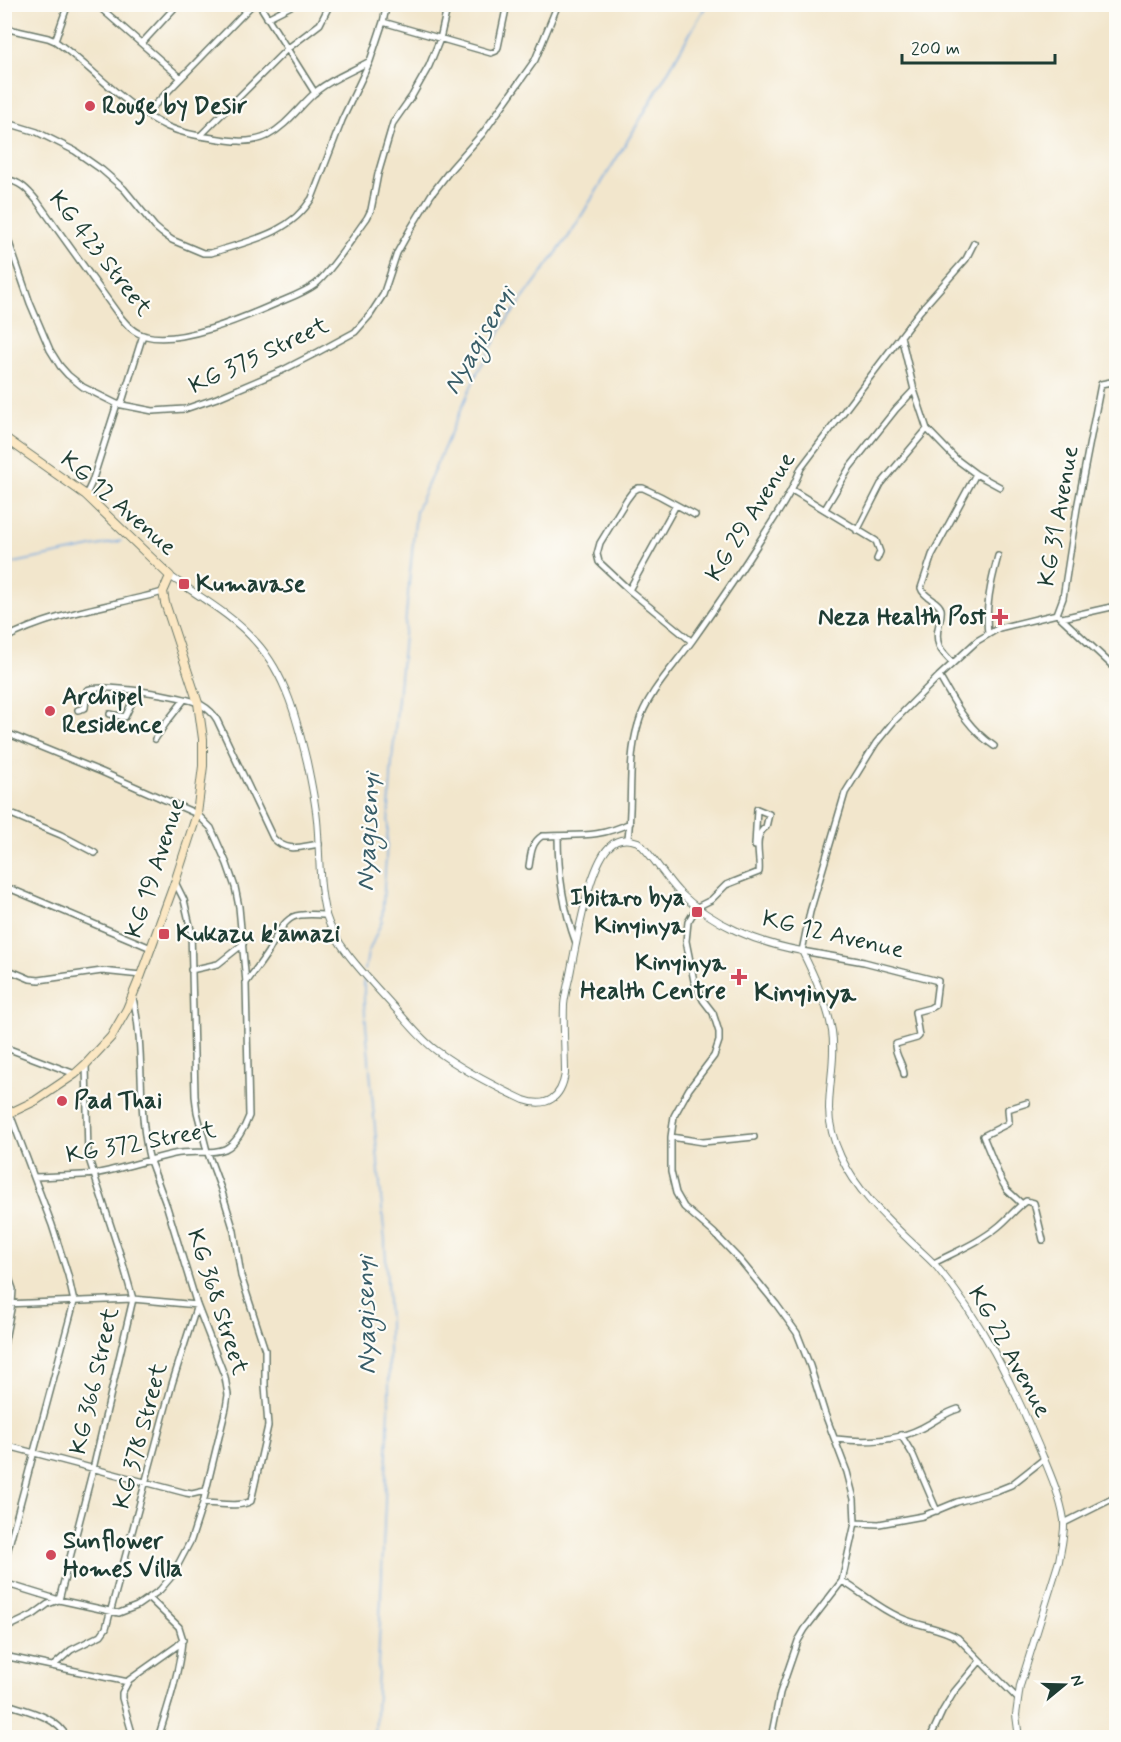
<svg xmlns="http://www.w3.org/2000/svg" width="1121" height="1742" font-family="Mynerve,sans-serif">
<rect width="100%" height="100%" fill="#fdfcf7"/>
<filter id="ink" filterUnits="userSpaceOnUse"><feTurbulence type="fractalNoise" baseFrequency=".0167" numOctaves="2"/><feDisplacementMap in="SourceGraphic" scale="12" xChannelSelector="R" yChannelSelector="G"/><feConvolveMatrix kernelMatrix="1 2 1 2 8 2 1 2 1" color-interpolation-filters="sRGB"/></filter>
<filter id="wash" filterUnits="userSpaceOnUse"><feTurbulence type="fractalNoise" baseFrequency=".008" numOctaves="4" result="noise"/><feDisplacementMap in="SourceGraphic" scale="24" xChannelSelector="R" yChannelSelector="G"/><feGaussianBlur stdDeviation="1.35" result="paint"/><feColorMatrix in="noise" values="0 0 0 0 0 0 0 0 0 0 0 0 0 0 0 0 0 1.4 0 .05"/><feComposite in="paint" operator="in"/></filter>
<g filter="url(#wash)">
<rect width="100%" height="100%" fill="#f2e6cc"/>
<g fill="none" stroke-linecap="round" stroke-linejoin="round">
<path stroke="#72a8e0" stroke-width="1.5" d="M4,565L121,541
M365,970L368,953L382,921L392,761L416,511L478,371L505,323L569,236L637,125L707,4
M364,977V1002L385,1242L389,1322V1407L375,1738"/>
</g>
</g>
<g filter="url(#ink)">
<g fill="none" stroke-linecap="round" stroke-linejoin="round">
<defs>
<path id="minor" d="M96,4L181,78
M259,4L315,93
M267,18L295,4
M383,22L491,53L496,51L498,47L507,4
M4,28L48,38L55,41C93,68 125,107 168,127C182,133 197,136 213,138C230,141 250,144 267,136C288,125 300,105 318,90C333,78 353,71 370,61L383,22L387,4
M55,41L68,4
M142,43L178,4
M146,114L253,4
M4,122L37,132L75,151L102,170L124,189L155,227L162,233L172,240L203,253H211C249,241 290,234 312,198L342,120L370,61
M200,136L287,49L320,24L330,4
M4,179C20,181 28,190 37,201L118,314C126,324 133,333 146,336C180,345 243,318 275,304C289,298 304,293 316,284C333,269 353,237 367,218L371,210L378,174L393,123L412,96L429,66L440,39L448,4
M4,228L30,303L50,350L60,366L68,375L83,387L117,404L153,411L185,409L217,398L283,370L318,352L355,332L370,315L383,295L397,253L411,228L431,195L451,169L483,133L535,60L558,4
M901,336L914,390L927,429L956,459L976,474L1000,487
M121,405L143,335
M792,490L876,541L880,552L877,559
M86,495L92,482L117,404
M825,509L850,467L896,409L914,390
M857,531L881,484L927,429
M629,590L676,505
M1057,614L1063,598L1077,508L1101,384L1116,381
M1057,614L1116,669
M1062,618L1116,606
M988,634C985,607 991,582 998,556
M4,639C53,613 111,606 163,592
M691,641L629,590L599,562L597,554L600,543L627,499L633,491L638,488H643L660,496L695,515
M953,663C940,651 934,643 939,624C940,619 942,614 941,609C938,600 924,598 921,588L932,555L976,474
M939,676C955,703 967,728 994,746
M78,710L85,708L87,690C103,683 183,696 200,704C207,708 213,712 217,720L273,838C288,853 299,847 319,844
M110,714L125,717L137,692
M4,732L102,772L197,814L211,828L227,864L235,887L239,907L246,983L249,1116C245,1127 236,1144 225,1149C211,1155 190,1150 174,1154C147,1160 121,1169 94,1174C74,1176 54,1176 34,1177
M155,739L166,723L184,700
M4,811L61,835L95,853
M558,836C558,872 563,908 576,943
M628,838C633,800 627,762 638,725C646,695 674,666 692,641C716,607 739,574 761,539C776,516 791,494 801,468L920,311L966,259L974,243
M755,846L757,809L769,814L766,827C752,836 761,858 759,872L726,885L711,900L697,907L688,922L686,941L694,981L703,1000L713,1013L719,1032V1041L714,1056L689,1089L674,1116L671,1137V1172L676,1193L684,1207L714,1233L740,1260L776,1304L797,1333L810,1366L825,1414L847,1472L854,1499L855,1523L842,1581L805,1629L798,1641L780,1693L771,1738
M529,866C531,854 531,843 542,836C577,834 597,839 630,823
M175,882L184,900L191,930L195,1096L197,1112L207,1151L221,1189L234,1231L241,1276L265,1350V1385L268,1426L251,1501C239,1508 217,1503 203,1503
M4,886L151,948
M4,968L30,979L39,980L102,971L141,975
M191,970L218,964L243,944
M246,983C253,973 261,963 268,952C275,940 280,924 293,917C302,913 316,915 326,915
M4,1047L75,1074
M904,1074C903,1064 896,1057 895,1046L896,1044L917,1038L919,1036L915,1012L930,1008L935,1005L938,981L864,962L802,951L810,912L845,793L876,743L894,721L939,676L977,641L999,628L1057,614
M671,1137L703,1142L754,1137
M1022,1204L1007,1190L1001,1180L983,1136L1007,1124L1009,1121L1008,1109L1027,1103
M934,1263C955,1252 980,1242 999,1226C1009,1218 1016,1208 1026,1201L1034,1203L1043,1240
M4,1264L13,1289L12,1304L4,1345
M4,1304L133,1299L197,1305L172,1384L106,1628L101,1635L71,1650L53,1666
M901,1435L913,1455L937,1511
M836,1439C867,1443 901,1441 929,1424C940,1418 945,1413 958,1409
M4,1445L186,1493L192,1494L205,1491
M855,1523L879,1524L923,1516L957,1502L996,1491L1011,1485L1044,1459
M1064,1523L1116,1497
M4,1564L74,1302L68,1275L52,1225L10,1114
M842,1581C861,1592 878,1608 899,1617C917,1626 940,1627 958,1638L1017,1698
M4,1583L59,1600L119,1613L137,1606L160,1590L172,1576L191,1540L203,1503L226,1408L228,1395L225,1377L197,1305L167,1207L150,1161C136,1108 146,1052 133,998
M4,1629L33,1615L48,1604L59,1600L93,1469L133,1299L121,1257L88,1156L86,1064
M4,1656L128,1682
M4,1703C24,1710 58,1716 67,1738
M131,1738L132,1733L122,1698V1693L129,1680L177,1646L183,1640L179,1627L149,1598
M158,1738C168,1706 179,1674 182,1641
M930,1738L942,1712L954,1692L980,1661"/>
<path id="tertiary" d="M170,576C198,596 234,616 256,642C286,675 297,720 307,762C311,781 315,800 317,820C320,851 318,885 326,915C335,946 371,981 393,1006C407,1021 420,1039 437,1051C464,1071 494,1086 524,1100C547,1108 561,1098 565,1074C565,1051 563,1028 564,1005C565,993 569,981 571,969C577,940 589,867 609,847C617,838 627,838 638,842C654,857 664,876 679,892C712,924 757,943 802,951C813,973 828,1007 832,1031C836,1057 829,1083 829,1109C829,1125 834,1142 841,1157C857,1191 883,1215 910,1241C918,1249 928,1257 936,1266C981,1319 1012,1383 1039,1447C1049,1471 1060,1495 1064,1520C1065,1533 1061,1548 1059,1561L1020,1686L1016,1715L1019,1738"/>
<path id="secondary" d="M4,437L86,495L170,576L163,592L165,603L198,703L203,739V766L197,814L175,882L141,975L127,1009L111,1037L86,1064L75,1074L35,1101L4,1116"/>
</defs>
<use href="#minor" stroke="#697869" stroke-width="8"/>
<use href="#tertiary" stroke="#697869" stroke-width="8"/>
<use href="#secondary" stroke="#697869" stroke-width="10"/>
<use href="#minor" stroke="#fff" stroke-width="5"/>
<use href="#tertiary" stroke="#fff" stroke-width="6"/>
<use href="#secondary" stroke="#fbe7c3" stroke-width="8"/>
</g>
</g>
<g fill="#d1495b" stroke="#fdfcf7" stroke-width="2">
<circle cx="90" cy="106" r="6"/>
<rect x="178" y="578" width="12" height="12" rx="3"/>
<path d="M997 608h6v6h6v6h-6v6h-6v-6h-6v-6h6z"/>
<circle cx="50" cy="711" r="6"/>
<rect x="691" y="906" width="12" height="12" rx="3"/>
<rect x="158" y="928" width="12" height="12" rx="3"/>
<path d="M736 968h6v6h6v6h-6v6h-6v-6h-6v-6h6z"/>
<circle cx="62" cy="1101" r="6"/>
<circle cx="51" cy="1555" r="6"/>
</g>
<g text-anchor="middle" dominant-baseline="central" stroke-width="4.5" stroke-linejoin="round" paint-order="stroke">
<g font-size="24" font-weight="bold" fill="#1f3d34" stroke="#fdfcf7" text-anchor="start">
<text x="102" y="106">Rouge by Desir</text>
<text x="196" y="584">Kumavase</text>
<text x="986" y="617" text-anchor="end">Neza Health Post</text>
<text x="62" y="697">Archipel<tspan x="62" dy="28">Residence</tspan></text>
<text x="685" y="898" text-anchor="end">Ibitaro bya<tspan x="685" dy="28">Kinyinya</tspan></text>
<text x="176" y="934">Kukazu k'amazi</text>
<text x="726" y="963" text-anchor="end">Kinyinya<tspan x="726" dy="28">Health Centre</tspan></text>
<text x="74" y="1101">Pad Thai</text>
<text x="63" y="1541">Sunflower<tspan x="63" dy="28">Homes Villa</tspan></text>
</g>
<g font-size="24" fill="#1f3d34" stroke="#fdfcf7">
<text transform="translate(100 254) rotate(52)">KG 423 Street</text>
<text transform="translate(259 356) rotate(-25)">KG 375 Street</text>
<text transform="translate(118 504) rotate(41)">KG 12 Avenue</text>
<text transform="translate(1059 516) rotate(-80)">KG 31 Avenue</text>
<text transform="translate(751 517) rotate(-58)">KG 29 Avenue</text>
<text transform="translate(156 868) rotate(-72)">KG 19 Avenue</text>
<text transform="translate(833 935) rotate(13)">KG 12 Avenue</text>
<text transform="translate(141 1143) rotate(-10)">KG 372 Street</text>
<text transform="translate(217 1302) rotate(72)">KG 368 Street</text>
<text transform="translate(1009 1352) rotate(61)">KG 22 Avenue</text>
<text transform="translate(95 1381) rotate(-77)">KG 366 Street</text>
<text transform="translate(141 1436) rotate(-75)">KG 378 Street</text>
</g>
<g font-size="26" font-style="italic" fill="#385d68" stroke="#fdfcf7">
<text transform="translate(480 341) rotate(-60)">Nyagisenyi</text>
<text transform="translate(369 832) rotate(-87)">Nyagisenyi</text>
<text transform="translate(367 1315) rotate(-91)">Nyagisenyi</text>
</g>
<g font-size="27" font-weight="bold" fill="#1f3d34" stroke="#fdfcf7">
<text x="805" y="993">Kinyinya</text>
</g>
</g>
<rect width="1121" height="1742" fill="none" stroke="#fdfcf7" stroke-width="24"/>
<g transform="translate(1064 1685) rotate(71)" stroke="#fdfcf7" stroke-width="4.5" paint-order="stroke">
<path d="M0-4.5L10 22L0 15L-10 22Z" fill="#1f3d34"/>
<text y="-9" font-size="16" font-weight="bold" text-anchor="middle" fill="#1f3d34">N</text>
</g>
<path d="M902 54v9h153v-9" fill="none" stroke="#1f3d34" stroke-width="3"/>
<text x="911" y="54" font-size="18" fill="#1f3d34" stroke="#fdfcf7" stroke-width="4.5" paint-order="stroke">200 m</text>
</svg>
